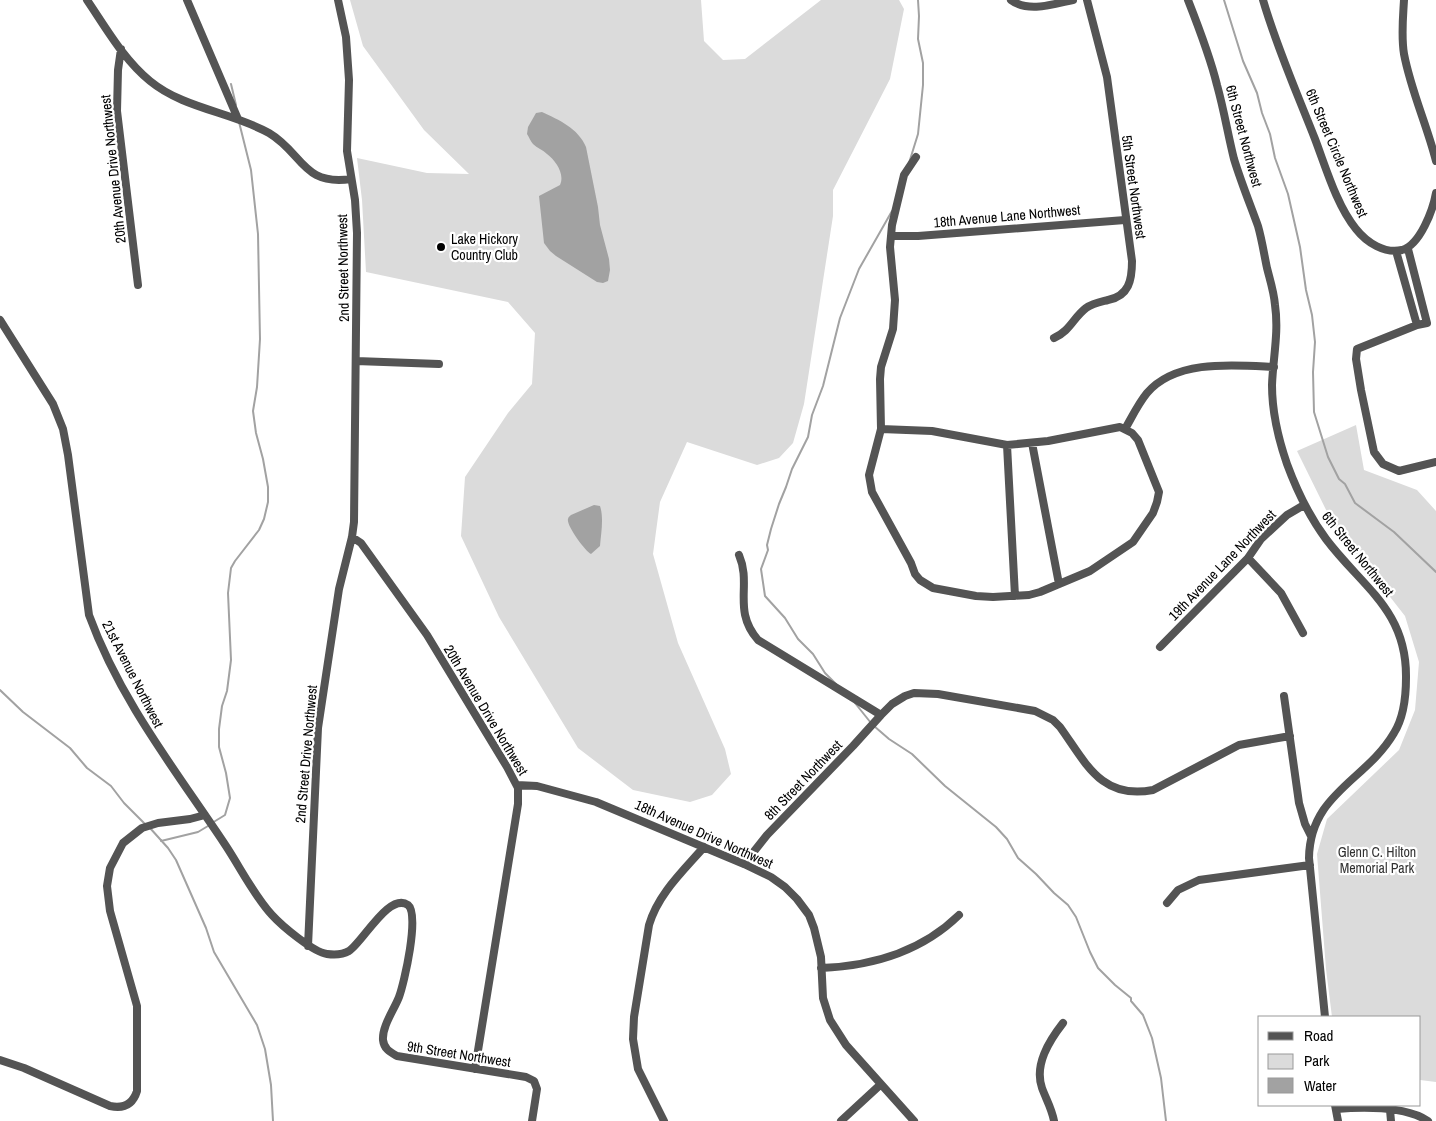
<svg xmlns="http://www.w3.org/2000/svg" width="1436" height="1121" font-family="'Archivo Narrow',sans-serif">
<rect width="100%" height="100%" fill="#fff"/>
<path fill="#dbdbdb" d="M350,0H701L704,41L723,60L745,59L821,0H899L904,9L890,79L833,190V216L804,404L793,443L779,458L757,465L687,442L660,502L653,554L678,643L725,749L731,774L712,795L690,802L633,790L578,748L499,617L461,536L465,477L508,413L532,384L535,333L508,302L366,272L362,200L357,158L427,173L469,174L424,130L363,46Z
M1356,425L1364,470L1417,490L1436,511V1082L1420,1080V1017H1332L1326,969L1317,854L1327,819L1399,750L1415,710L1419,662L1405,616L1333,524L1297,451Z"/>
<path fill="#a2a2a2" d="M542,112C559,120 578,128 586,147L598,207L600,225L609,259L610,270L608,281L603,283L597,282L556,256L550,251L544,243L539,196L560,185C565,174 556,161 547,154C543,150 537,148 533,144C531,142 529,137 527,134L528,127L536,113Z
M594,505L600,506C604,518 601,534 600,546L591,554C585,551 566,525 568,519C568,517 570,516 571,515Z"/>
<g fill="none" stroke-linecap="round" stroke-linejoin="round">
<path stroke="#a2a2a2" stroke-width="2" d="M1224,0L1243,61L1257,93L1262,113L1270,134L1275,158L1288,194L1300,247L1306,290L1312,315L1315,342L1313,372L1314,412L1328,457L1339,479L1345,484L1355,503L1394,532L1436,572
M231,84L236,105
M909,163L918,134L923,85V63L918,39L919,16L918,0
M836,684L825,673L813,654L798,639L785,618L765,596L761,569L768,550L767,545L771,529L779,504L786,487L792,469L808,437L812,415L823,386L840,318L859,269L892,211
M0,690L23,712L70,748L87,768L111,786L124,803L146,825
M855,703L871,723
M874,726L889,739L912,754L945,786L996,827L1007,839L1018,858L1036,874L1054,893L1068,905L1076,917L1090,952L1098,968L1115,985L1131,998V1001L1143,1015L1152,1038L1161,1078L1166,1121
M212,823L225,815L230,798L226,773L219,747V729L222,706L227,691L231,660L228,593L231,568L235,561L259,530L264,519L268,502V487L263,459L256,433L253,411L257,387L260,339L258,234L251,170L239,122
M150,828L168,848L176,860L206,928L214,952L257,1025L265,1049L271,1085L273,1121
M161,841L198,832L208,826"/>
<path stroke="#545454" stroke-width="8" d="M87,0C106,28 124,60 150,81C184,109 232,112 269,133C303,153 302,186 351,179
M187,0L238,119
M1011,0C1028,13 1054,4 1073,0
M1188,0C1199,28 1210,56 1217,85C1224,110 1228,135 1234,159C1241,182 1250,204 1258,226C1262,240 1264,254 1267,268C1270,280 1274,292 1275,305C1279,332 1273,358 1272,385C1272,412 1278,438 1287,464C1297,491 1309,516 1326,539C1362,587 1407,610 1406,678C1406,697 1404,717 1394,733C1366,781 1310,793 1309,858L1325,1017
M1263,0C1277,48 1297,93 1315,139C1326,168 1337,206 1356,229C1367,243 1385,254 1402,250C1420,245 1433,210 1436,193
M1404,0C1403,18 1401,36 1404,54C1411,91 1427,125 1436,161
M121,49L118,70L117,111L138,285
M892,236H918L1125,220
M1396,251L1417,325L1427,323L1408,249
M0,320L53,404L63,429L68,455L89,615C120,700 174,768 224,843C239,865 254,896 272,915C282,926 313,952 327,954C334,955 342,955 349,951C363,942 389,892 408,905C420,914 404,984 399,997C394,1010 382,1026 383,1040C384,1049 390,1052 397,1056L526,1077L534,1081L537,1089L532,1121
M1417,325L1357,349L1356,359L1361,390L1374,452L1383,464L1399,471L1436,462
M1054,338C1070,331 1073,318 1086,308C1093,303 1100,302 1108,300C1129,296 1132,280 1132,261L1107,77L1087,0
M356,361L439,364
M881,429L932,431L1007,445L1048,441L1120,427L1132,433L1138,440L1159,492L1157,502L1153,513L1133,542L1090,571L1040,592L1029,595L993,597L976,596L933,588L920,580L915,574L911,563L872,492L869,475L881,429L880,379L881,367L893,329L895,300L890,247L892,225L904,175L916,157
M1125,429C1132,417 1138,404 1147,393C1176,359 1234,365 1274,367
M1032,443L1059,584
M1007,445L1015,596
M352,537L361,543L427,635L507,767L518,788V804L475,1069
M739,555C752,585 732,610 758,640L881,715
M1248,558L1281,593L1303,633
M1160,647L1248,558L1261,539L1287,515L1304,505
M1284,696L1299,803L1305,824L1311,836
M517,785L537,786L596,802L744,864L771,877L785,887L797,899L809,915L814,928L821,957L823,998L830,1020L846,1045L914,1121
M744,864L767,835L853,746L881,715L892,704L905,696L914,693L938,694L1035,711L1053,720L1060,727C1086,763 1101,800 1153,790L1239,745L1290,736
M1167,903L1178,890L1199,880L1310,865
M308,946L318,728L339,589L352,537L354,522L357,233L355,200L347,151L349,80L346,37L338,0
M821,968C873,966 921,952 959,915
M0,1060L24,1068L110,1106C124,1109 133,1104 137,1091V1006L110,911L107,886L110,868L123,843L142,828L158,823L190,819L205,815
M1335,1105L1338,1121
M1336,1109C1362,1107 1405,1106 1428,1121
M1390,1110L1391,1121
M664,1121L638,1069L633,1039L634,1017L649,925C658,894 683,871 704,847
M841,1121L880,1085
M1054,1121C1052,1109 1046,1099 1042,1088C1034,1065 1049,1041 1063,1023"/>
</g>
<circle fill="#000" stroke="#fff" stroke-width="2" cx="441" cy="247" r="5"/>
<g text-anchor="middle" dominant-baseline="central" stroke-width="4.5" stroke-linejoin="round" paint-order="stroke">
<g font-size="14" fill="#000" stroke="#fff">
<text transform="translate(1244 136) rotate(75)">6th Street Northwest</text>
<text transform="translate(1337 153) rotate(67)">6th Street Circle Northwest</text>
<text transform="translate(113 169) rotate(-96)">20th Avenue Drive Northwest</text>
<text transform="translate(1134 187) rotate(82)">5th Street Northwest</text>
<text transform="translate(1007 216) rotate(-5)">18th Avenue Lane Northwest</text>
<text transform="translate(343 268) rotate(-91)">2nd Street Northwest</text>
<text transform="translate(1358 554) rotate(51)">6th Street Northwest</text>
<text transform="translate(1222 565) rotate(-46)">19th Avenue Lane Northwest</text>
<text transform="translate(133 674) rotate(63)">21st Avenue Northwest</text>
<text transform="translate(486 710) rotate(59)">20th Avenue Drive Northwest</text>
<text transform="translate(306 754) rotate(-85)">2nd Street Drive Northwest</text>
<text transform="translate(803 780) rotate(-46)">8th Street Northwest</text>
<text transform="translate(704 834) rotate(24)">18th Avenue Drive Northwest</text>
<text transform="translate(459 1054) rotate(9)">9th Street Northwest</text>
</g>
<g font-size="14" fill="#000" stroke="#fff" text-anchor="start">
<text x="451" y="239">Lake Hickory<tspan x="451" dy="16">Country Club</tspan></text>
</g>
<g font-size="14" fill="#323232" stroke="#fff">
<text x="1377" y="852">Glenn C. Hilton<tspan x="1377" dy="16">Memorial Park</tspan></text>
</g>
</g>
<rect x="1258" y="1016" width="162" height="90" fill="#ffffff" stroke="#999999"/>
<rect x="1268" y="1032" width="25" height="8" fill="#545454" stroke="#999999"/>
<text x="1304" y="1041" font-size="15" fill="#000000">Road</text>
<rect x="1268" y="1054" width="25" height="15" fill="#dbdbdb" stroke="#999999"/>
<text x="1304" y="1066" font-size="15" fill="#000000">Park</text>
<rect x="1268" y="1078" width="25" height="15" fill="#a2a2a2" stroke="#999999"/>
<text x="1304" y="1091" font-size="15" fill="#000000">Water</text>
</svg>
